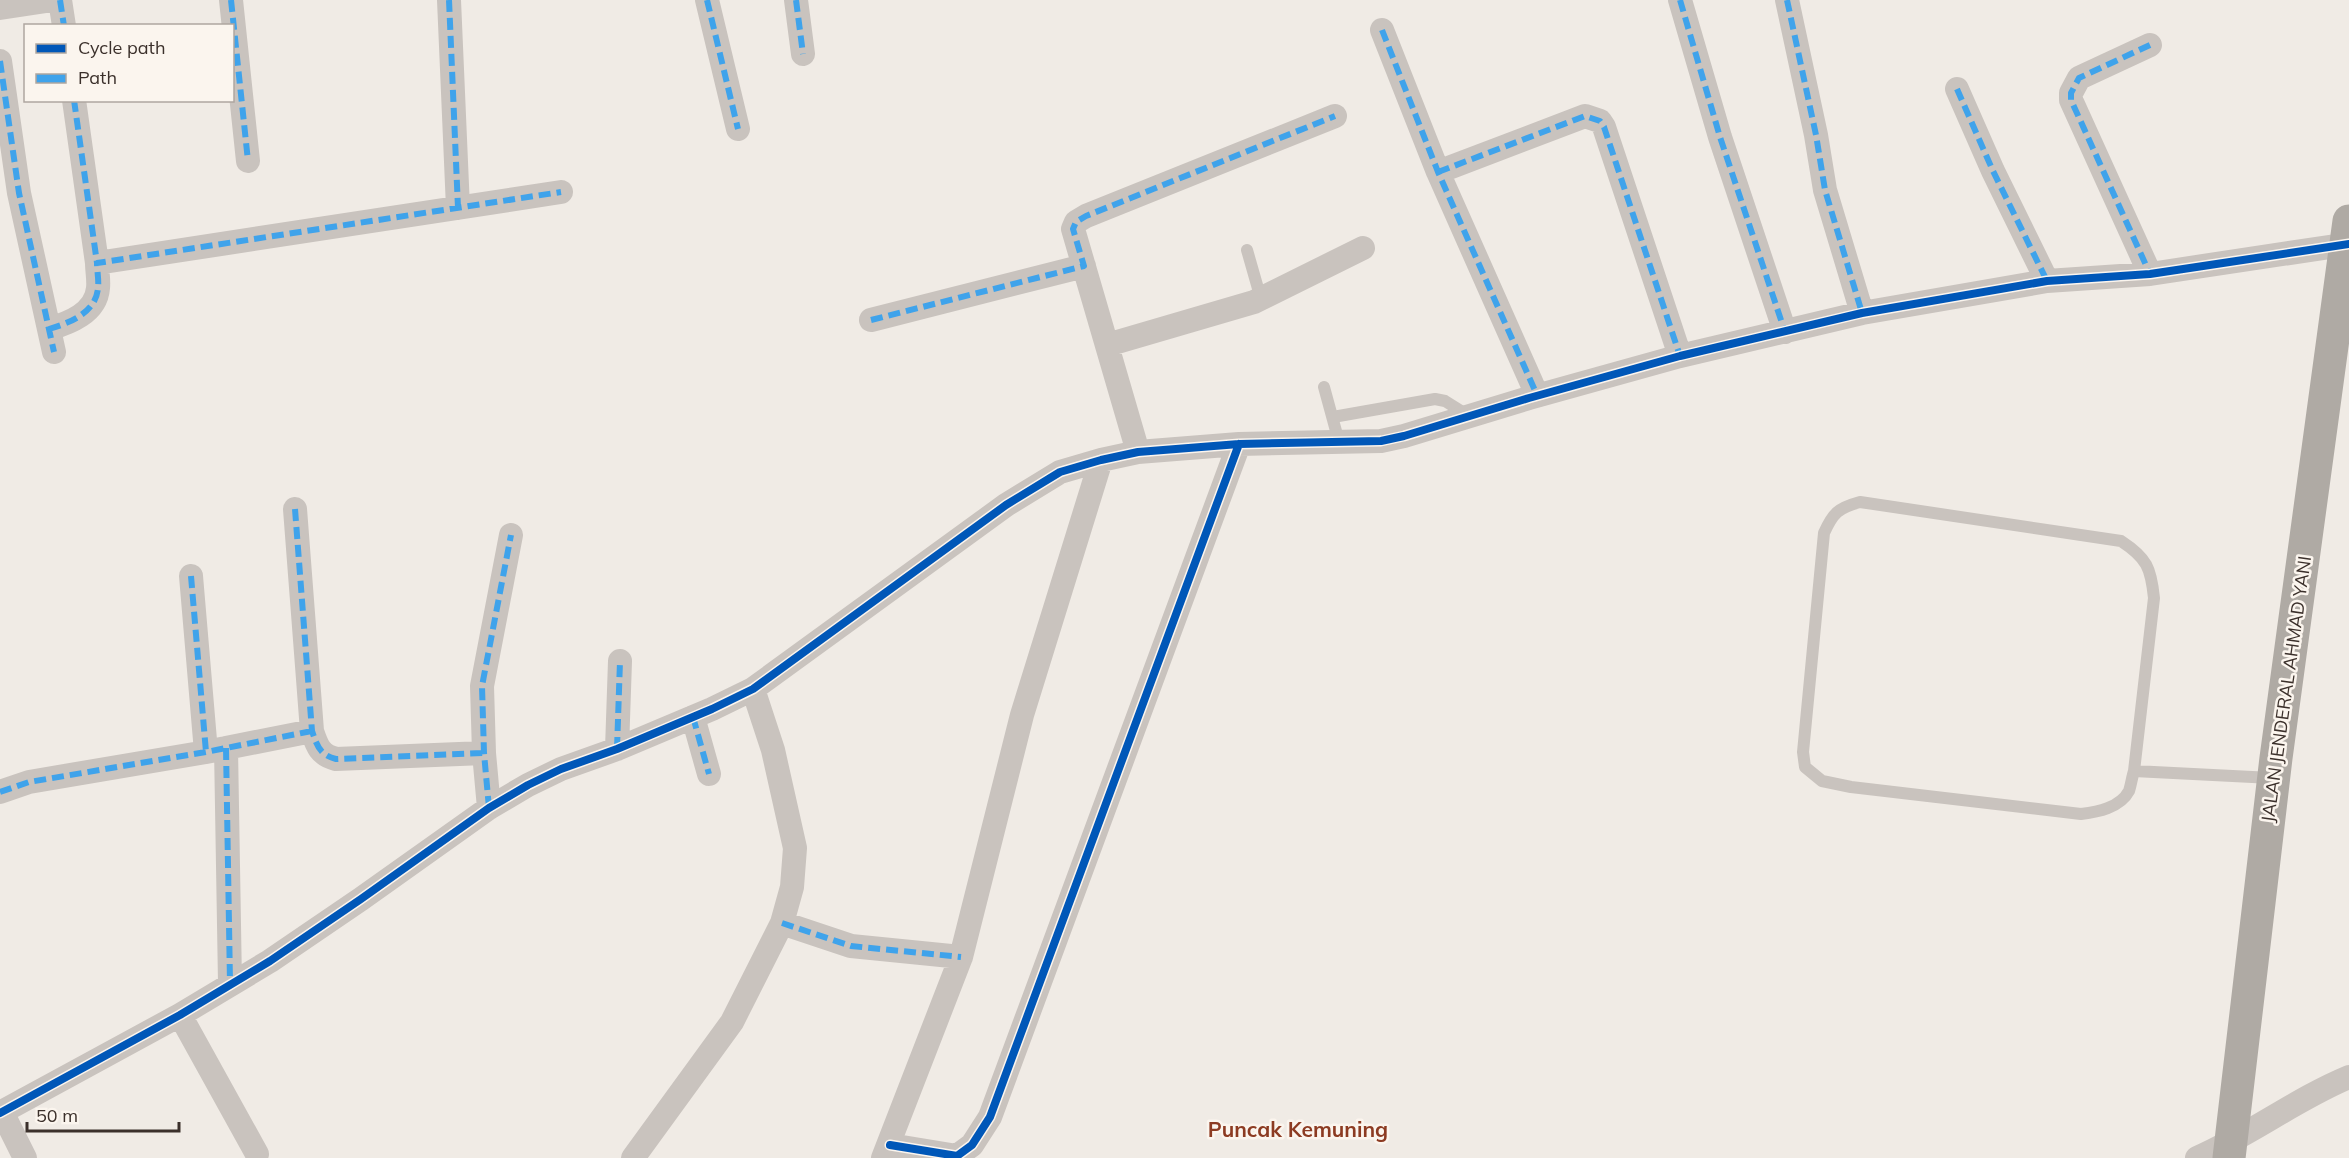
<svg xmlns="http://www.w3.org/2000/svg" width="2349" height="1158" font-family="Mulish,sans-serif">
<rect width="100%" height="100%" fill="#f0ebe5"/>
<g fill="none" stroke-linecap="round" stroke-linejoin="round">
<path stroke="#c9c3be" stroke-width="12" d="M1247,250L1261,299
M1324,387L1339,442
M1333,417L1435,399L1445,401L1469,416
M2134,771C2132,777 2131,785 2129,791C2120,808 2097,812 2081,814L1851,787L1822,781L1805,767L1803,752L1824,533C1833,513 1838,508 1860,502L2121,541C2147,558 2151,568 2154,598L2134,771L2272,778"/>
<path stroke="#c9c3be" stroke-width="24" d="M60,0L64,26
M231,0L248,161
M449,0L458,208
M707,0L738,129
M796,0L803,54
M1680,0L1720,137L1785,332
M1787,0L1816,135L1825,190L1862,313
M0,8L53,0
M1382,30L1438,172L1537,395
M2150,45L2079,78L2071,93V100L2150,274
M0,61L19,193L54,352
M1957,89L1993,171L2047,281
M74,100L97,263
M1438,172L1585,116L1600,121L1604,127L1680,356
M871,320L1084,266
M49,329C69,323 96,313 98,288C99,280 97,271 97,263L561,192
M1107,345L1254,302L1363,248
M1138,452L1073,229L1076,222L1086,216L1335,116
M295,509L312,731C317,746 320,755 336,759L484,753
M191,576L206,752
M693,717L709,774
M226,748L230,983
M617,749L620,661
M0,792L29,782L206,752L312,731
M489,808L484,753L482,686L511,535
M782,923L851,946L961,957
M180,1015L257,1154
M2,1112L25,1158
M0,1113L180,1015L270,961L361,899L489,808L528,785L561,769L617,749L712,709L753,689L1006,505L1060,472L1101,460L1138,452L1239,444L1381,441L1404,436L1529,398L1680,356L1862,313L2047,281L2150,274L2349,244
M890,1145L957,1156L972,1145L990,1117L1239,444
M633,1158L732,1022L782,923L792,887L795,848L773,750L753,689
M883,1158L961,957L1022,715L1101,460
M2197,1158C2250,1135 2296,1099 2349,1077"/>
<path stroke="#afaaa4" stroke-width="33" d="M2229,1158L2276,758L2349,221"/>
<path stroke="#3fa3eb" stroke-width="6" stroke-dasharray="12 6" stroke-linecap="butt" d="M60,0L64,26
M231,0L248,161
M449,0L458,208
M707,0L738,129
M796,0L803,54
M1680,0L1720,137L1785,332
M1787,0L1816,135L1825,190L1862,313
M1382,30L1438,172L1537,395
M2150,45L2079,78L2071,93V100L2150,274
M0,61L19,193L54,352
M1957,89L1993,171L2047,281
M74,100L97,263
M1438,172L1585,116L1600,121L1604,127L1680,356
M871,320L1084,266L1073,229L1076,222L1086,216L1335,116
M49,329C69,323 96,313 98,288C99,280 97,271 97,263L561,192
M295,509L312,731C317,746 320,755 336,759L484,753
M191,576L206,752
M693,717L709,774
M226,748L230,983
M617,749L620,661
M0,792L29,782L206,752L312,731
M489,808L484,753L482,686L511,535
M782,923L851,946L961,957"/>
<defs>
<path id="cycleway" d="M0,1113L180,1015L270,961L361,899L489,808L528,785L561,769L617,749L712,709L753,689L1006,505L1060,472L1101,460L1138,452L1239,444L1381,441L1404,436L1529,398L1680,356L1862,313L2047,281L2150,274L2349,244
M890,1145L957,1156L972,1145L990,1117L1239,444"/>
</defs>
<use href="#cycleway" stroke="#fbf5ee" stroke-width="11"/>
<use href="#cycleway" stroke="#0057b8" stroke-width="8"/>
</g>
<g text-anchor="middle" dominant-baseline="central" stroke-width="5" stroke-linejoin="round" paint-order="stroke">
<g font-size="18" fill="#3b302b" stroke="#fbf5ee">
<text transform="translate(2286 689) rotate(-82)">JALAN JENDERAL AHMAD YANI</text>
</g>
<g font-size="21" font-weight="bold" fill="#8c3b22" stroke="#fbf5ee">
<text x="1298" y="1129">Puncak Kemuning</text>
</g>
</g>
<rect x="24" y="24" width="210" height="78" fill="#fbf5ee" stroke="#aea6a0" stroke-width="1.5"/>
<rect x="36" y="44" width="30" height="9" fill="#0057b8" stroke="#aea6a0" stroke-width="1.5"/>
<text x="78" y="54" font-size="18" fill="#3b302b">Cycle path</text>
<rect x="36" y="74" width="30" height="9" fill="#3fa3eb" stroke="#aea6a0" stroke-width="1.5"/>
<text x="78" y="84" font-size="18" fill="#3b302b">Path</text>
<path d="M27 1122v9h152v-9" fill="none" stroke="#3b302b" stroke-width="3"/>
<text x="36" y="1122" font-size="18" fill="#3b302b" stroke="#fbf5ee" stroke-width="4.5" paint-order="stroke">50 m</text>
</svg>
